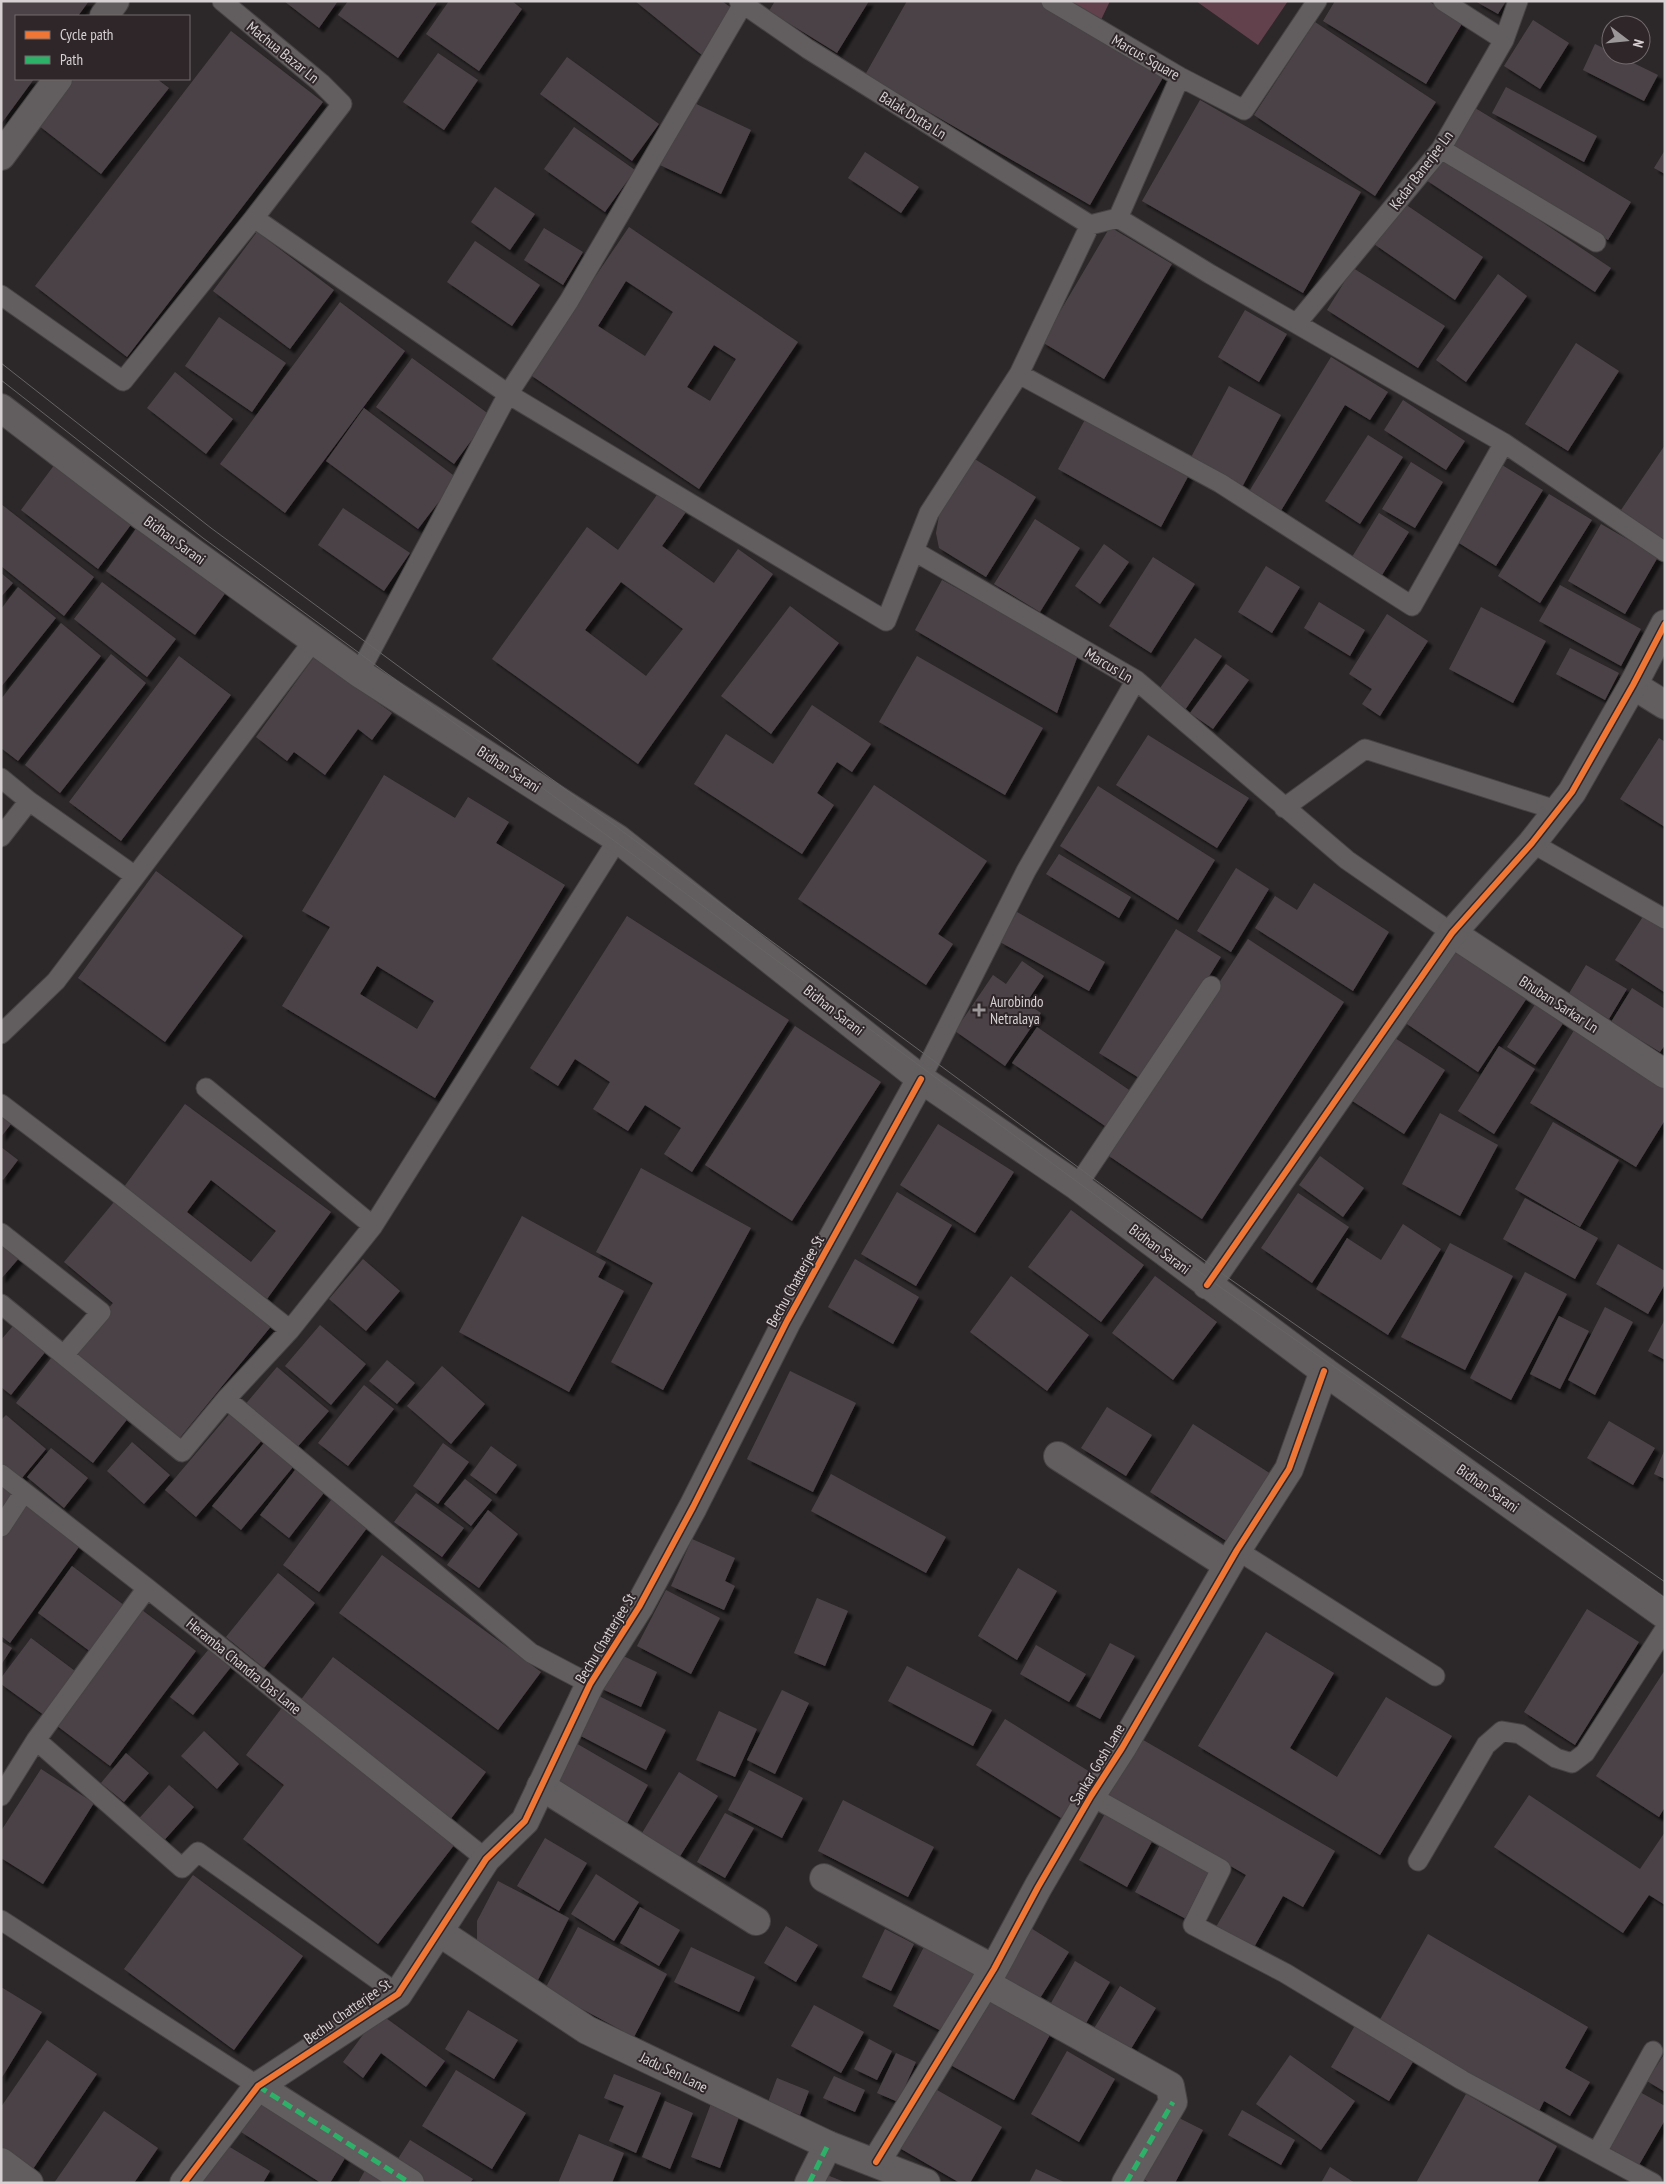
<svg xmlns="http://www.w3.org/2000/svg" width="1666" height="2184" font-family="'PT Sans Narrow',sans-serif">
<defs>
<filter id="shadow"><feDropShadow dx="4.5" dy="4.5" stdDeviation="1" flood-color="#0009"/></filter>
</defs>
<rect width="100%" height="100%" fill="#2c282a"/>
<path fill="#62414d" d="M1065,1H1110L1100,22Z
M1196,1H1288L1258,45Z"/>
<path fill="#4c4347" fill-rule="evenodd" filter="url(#shadow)" d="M1,1H89L78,16H16V79H34L1,124Z
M284,1H338L319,28Z
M348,1H438L398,58L338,15Z
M449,1H512L522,9L479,71L426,34Z
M635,1H722L734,10L703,56Z
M775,1H869L837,53L769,11Z
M907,1H1039L1165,74L1090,205L865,75Z
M1335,1H1428L1463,22L1426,84L1323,21Z
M1475,1H1506L1498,14Z
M1533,20L1569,43L1540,89L1504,66Z
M1315,22L1436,102L1375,196L1254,115Z
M231,31L323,102L127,357L35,286Z
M1595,44L1611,52V55H1617L1658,75L1644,101L1583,70Z
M438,53L478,80L444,130L403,102Z
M567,57L659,124L632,161L540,94Z
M74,79H157L169,88L101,174L38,125Z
M1506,87L1597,136L1584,162L1492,113Z
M1200,100L1361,192L1303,293L1142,201Z
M690,101L751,130L721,194L660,165Z
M1475,108L1631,202L1608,240L1452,147Z
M574,127L635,170L605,212L544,169Z
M1665,150V174L1654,168Z
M865,152L919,187L901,213L848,178Z
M1443,156L1611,268L1595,292L1426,180Z
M495,187L535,214L510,250L471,222Z
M1402,202L1483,257L1455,300L1374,244Z
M629,227L798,342L699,489L529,374ZM626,281L673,312L645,356L598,326ZM714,345L736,359L710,401L687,387Z
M1110,227L1172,264L1104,379L1042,342Z
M544,228L583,252L563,285L524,260Z
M257,232L334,290L290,349L213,291Z
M475,241L540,285L512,326L447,282Z
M1353,268L1445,326L1418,368L1327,310Z
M1498,274L1527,296L1466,382L1436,360Z
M340,302L405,351L285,513L220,464Z
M1245,310L1287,334L1259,382L1218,357Z
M219,317L286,363L252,412L185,366Z
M1576,343L1619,371L1568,451L1525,424Z
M1331,357L1388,392L1370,420L1345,405L1279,514L1247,495Z
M412,358L490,415L454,464L376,407Z
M175,372L233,419L206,454L147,408Z
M1229,386L1281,415L1241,489L1189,461Z
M1403,400L1465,441L1446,470L1384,430Z
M364,408L457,478L418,529L326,461Z
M1087,416L1190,473L1161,527L1058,469Z
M1368,435L1403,457L1360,524L1325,501Z
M1665,445V540L1621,510Z
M973,458L1036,497L986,577L939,548L936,533L940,510Z
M1411,462L1443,482L1415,528L1382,509Z
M55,464L133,522L98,569L21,510Z
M1502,465L1543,490L1496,566L1454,540Z
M659,492L686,512L662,546L714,583L738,549L773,574L638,764L492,659L587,527L618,550ZM621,582L683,629L646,676L585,630Z
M1549,494L1592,520L1540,603L1498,576Z
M1,504L94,577L64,616L1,566Z
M343,508L410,553L384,591L318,545Z
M1379,513L1409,532L1382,575L1352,557Z
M1035,519L1080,548L1040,612L994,584Z
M140,523L229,588L195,635L106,571Z
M1601,524L1658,557L1625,614L1568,581Z
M1104,544L1129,562L1100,604L1075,586Z
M1153,557L1195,584L1151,653L1109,626Z
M1266,566L1300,587L1272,633L1238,612Z
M1,573L13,583L1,597Z
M942,580L1078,655L1057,713L915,630Z
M102,582L176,639L147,677L74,619Z
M1560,585L1641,629L1621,666L1539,621Z
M18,587L56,618L1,687V609Z
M1319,602L1365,630L1350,656L1304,628Z
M790,606L839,643L771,734L721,696Z
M1481,607L1546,641L1513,703L1449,669Z
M1387,614L1428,641L1380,716L1362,704L1372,689L1349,674Z
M61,623L101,656L18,761L1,748V699Z
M1195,638L1222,656L1185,710L1158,691Z
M1570,648L1619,673L1605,700L1556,674Z
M111,654L146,683L60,793L25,765Z
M179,656L231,695L121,841L69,802Z
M917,656L1043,728L1005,795L879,722Z
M314,657L392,713L372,740L358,729L325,775L294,752L287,761L256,737Z
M1226,664L1249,680L1213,729L1190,713Z
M812,705L871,744L852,772L837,762L817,793L834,805L802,854L694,784L726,734L773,764Z
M1148,735L1249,798L1217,848L1116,785Z
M1659,738L1665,742V827L1620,799Z
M384,775L455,818L468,797L509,822L496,843L565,885L435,1098L282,1006L330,927L302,911ZM377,966L434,1001L417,1029L360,994Z
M874,785L987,861L938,934L953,944L926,985L798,899Z
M1098,786L1215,860L1178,920L1060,846Z
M1059,854L1131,897L1119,918L1046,874Z
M1236,868L1269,889L1231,952L1197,931Z
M156,871L243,936L165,1042L78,978Z
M1314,883L1389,932L1353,991L1255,928L1275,896L1297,910Z
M1017,912L1105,962L1089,991L1000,942Z
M1644,915L1665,929L1664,992L1615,960Z
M627,916L789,1020L692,1172L664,1154L681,1128L645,1105L628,1131L593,1109L610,1082L575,1059L558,1086L530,1068Z
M1176,929L1221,957L1144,1081L1099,1053Z
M1248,939L1344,1002L1202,1219L1106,1154Z
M1457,943L1531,992L1478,1072L1404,1022Z
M1022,961L1044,976L1026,1003L1041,1013L1005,1066L955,1031L993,975L1006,984Z
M1586,965L1627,989L1609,1019L1568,995Z
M1632,988L1665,1009V1045L1660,1052L1611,1022Z
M1538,1000L1566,1019L1535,1065L1507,1047Z
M795,1026L881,1082L792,1221L705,1165Z
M1037,1027L1135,1094L1111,1130L1012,1063Z
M1576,1027L1665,1081V1120L1636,1167L1530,1103Z
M1387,1033L1445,1070L1404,1134L1346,1097Z
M1499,1046L1535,1069L1494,1134L1458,1111Z
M185,1104L331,1212L267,1299L121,1191ZM211,1180L276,1231L251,1262L187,1212Z
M1440,1113L1498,1145L1460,1216L1402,1184Z
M1,1117L11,1124L1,1137Z
M1553,1122L1619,1160L1580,1227L1515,1189Z
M938,1124L1014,1172L975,1233L900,1185Z
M1,1147L18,1160L3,1180L1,1178Z
M1320,1156L1364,1188L1343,1217L1299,1185Z
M641,1168L751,1228L663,1390L611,1362L653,1283L596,1252Z
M897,1192L952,1225L916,1286L861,1254Z
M1298,1193L1349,1227L1312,1283L1261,1248Z
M119,1196L273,1324L178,1440L72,1352L113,1303L64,1262Z
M1525,1198L1598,1238L1575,1279L1503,1239Z
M1071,1210L1144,1265L1101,1322L1028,1267Z
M522,1216L606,1262L598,1277L624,1291L569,1392L459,1332Z
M1403,1224L1441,1249L1388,1335L1316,1289L1347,1238L1381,1260Z
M1,1241L20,1257L1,1279Z
M1450,1243L1513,1276L1465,1370L1401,1337Z
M1618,1244L1665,1271V1284L1648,1314L1596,1284Z
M363,1259L400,1291L366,1331L329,1299Z
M855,1259L919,1297L893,1344L828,1307Z
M1525,1272L1567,1294L1511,1400L1470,1378Z
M1011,1276L1089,1335L1047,1391L970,1332Z
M1155,1276L1217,1322L1173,1380L1112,1333Z
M1605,1307L1633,1322L1595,1395L1568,1380Z
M1559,1316L1589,1331L1560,1389L1530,1374Z
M1665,1319V1360L1648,1351Z
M18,1320L50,1346L11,1395L1,1387V1340Z
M320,1325L366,1364L331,1405L285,1366Z
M52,1357L129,1417L93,1463L16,1403Z
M387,1360L415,1383L397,1404L369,1381Z
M442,1366L485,1404L451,1444L407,1406Z
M277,1367L329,1411L294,1451L244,1406Z
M790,1371L856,1403L813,1492L747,1459Z
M364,1385L394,1409L348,1466L318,1443Z
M1107,1407L1152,1435L1126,1476L1081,1448Z
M231,1412L263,1439L196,1517L165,1490Z
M6,1415L46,1449L17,1484L1,1470V1420Z
M1609,1421L1655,1448L1633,1485L1587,1458Z
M1193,1424L1271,1474L1228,1542L1150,1492Z
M268,1438L298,1461L241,1530L212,1506Z
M132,1442L170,1475L144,1504L107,1471Z
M443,1443L469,1462L438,1504L413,1486Z
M491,1446L517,1465L496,1494L470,1475Z
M51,1448L88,1478L64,1508L27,1477Z
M1665,1449V1479L1654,1474Z
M298,1466L327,1489L289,1538L260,1515Z
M831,1474L946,1537L926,1573L811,1511Z
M465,1479L492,1500L471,1526L444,1504Z
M1,1482L19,1495L1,1521Z
M416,1493L464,1528L442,1557L394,1522Z
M334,1496L370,1524L319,1592L283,1565Z
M28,1499L84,1540L10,1643L1,1636V1536Z
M488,1510L518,1534L479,1588L447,1565Z
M692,1539L735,1558L725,1581L735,1586L724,1610L671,1586Z
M382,1555L541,1672L498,1730L339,1613Z
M72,1566L129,1609L95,1655L38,1613Z
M1018,1568L1057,1591L1017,1660L978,1636Z
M278,1573L315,1603L264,1668L226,1637Z
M666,1590L720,1618L691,1674L637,1646Z
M817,1598L848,1611L825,1666L794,1653Z
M138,1607L196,1651L110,1766L52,1722Z
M1587,1609L1639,1642L1575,1745L1524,1712Z
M1266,1632L1334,1673L1290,1748L1337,1777L1386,1697L1452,1736L1380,1855L1198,1746Z
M31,1638L79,1674L48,1718L1,1684V1678Z
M1,1641L12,1648L1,1665Z
M1110,1643L1135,1656L1100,1719L1076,1706Z
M213,1644L235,1662L193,1715L170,1697Z
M1036,1645L1086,1674L1069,1702L1020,1674Z
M617,1653L657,1672L641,1707L600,1688Z
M333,1657L486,1772L450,1820L297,1705Z
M907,1666L992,1710L973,1746L888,1701Z
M1665,1670V1807L1659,1817L1596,1776Z
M782,1690L809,1703L775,1774L747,1760Z
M595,1694L666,1730L646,1770L575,1733Z
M284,1705L458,1840L378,1944L243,1839L284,1785L246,1755Z
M719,1711L757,1729L735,1777L696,1760Z
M1005,1719L1090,1772L1061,1818L976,1765Z
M204,1731L239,1764L217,1789L181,1756Z
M1138,1737L1335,1851L1303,1907L1283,1896L1253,1949L1216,1927L1246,1875L1106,1794Z
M574,1742L648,1785L625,1827L550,1783Z
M126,1753L149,1773L124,1802L101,1783Z
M41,1769L94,1803L43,1884L1,1858V1831Z
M749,1770L803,1798L782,1838L728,1810Z
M679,1772L718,1796L677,1861L639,1838Z
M169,1785L194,1807L160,1845L135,1823Z
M1529,1795L1640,1869L1665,1832V1905L1649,1895L1623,1933L1494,1847Z
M843,1800L934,1847L908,1897L818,1851Z
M1106,1812L1154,1838L1127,1887L1079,1860Z
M725,1813L754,1828L725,1878L697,1862Z
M545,1838L587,1863L559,1911L517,1886Z
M1160,1845L1213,1873L1188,1920L1135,1892Z
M596,1874L639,1902L614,1941L571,1914Z
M193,1875L303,1956L234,2050L124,1969Z
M498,1881L569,1918L536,1984L487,1955L477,1940V1921Z
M640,1907L680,1930L659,1966L620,1943Z
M1026,1925L1069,1952L1037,2003L994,1975Z
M786,1926L818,1945L796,1982L764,1963Z
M578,1927L667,1974L634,2037L545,1989Z
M885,1929L914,1944L891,1991L862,1977Z
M1428,1934L1588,2027L1565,2068L1590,2082L1570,2116L1544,2101L1537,2115L1378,2023Z
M925,1945L979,1972L947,2034L893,2006Z
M691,1947L755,1977L739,2012L674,1982Z
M1075,1961L1110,1982L1082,2030L1047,2010Z
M1120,1986L1156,2008L1126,2057L1090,2035Z
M1,1987L42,2012L1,2079Z
M982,1995L1051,2033L1014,2100L945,2062Z
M814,2005L864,2032L841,2073L791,2046Z
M468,2010L518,2040L494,2079L445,2049Z
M379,2013L445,2061L426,2087L381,2053L363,2078L343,2062Z
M1357,2022L1416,2057L1389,2101L1331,2067Z
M869,2039L892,2051L877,2080L854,2069Z
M47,2040L97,2074L31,2172L1,2151V2107Z
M1067,2051L1115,2079L1079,2142L1031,2114Z
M896,2053L916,2062L898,2102L877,2093Z
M1665,2053V2092L1647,2081Z
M1290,2055L1355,2101L1321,2150L1256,2104Z
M456,2070L526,2113L492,2169L422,2126Z
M614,2074L661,2093L636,2153L609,2141L624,2106L604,2098Z
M834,2076L865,2090L855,2112L823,2098Z
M777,2078L809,2091L800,2115L768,2102Z
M930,2086L1002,2127L970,2183H960L896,2146Z
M1638,2091L1665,2106V2120L1639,2165L1606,2146Z
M1466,2094L1557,2146L1537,2183H1416Z
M264,2095L350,2150L330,2183H321L241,2132Z
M665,2101L693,2113L670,2169L642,2157Z
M712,2101L741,2112L720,2168L691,2157Z
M1242,2110L1295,2140L1281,2165L1228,2135Z
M104,2111L158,2148L134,2183H54Z
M1175,2116L1203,2130L1175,2183H1150L1142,2178Z
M579,2134L624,2153L612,2183H558Z
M410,2140L473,2179L470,2183H416L392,2168Z
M223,2143L270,2171L263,2183H199Z
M368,2165L397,2183H358Z
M1330,2167L1355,2183H1321Z
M1036,2169L1066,2183H1029Z
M827,2175L847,2183H824Z"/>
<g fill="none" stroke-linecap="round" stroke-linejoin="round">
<defs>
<path id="lane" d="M222,1L321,83L342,104L254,218
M739,1L808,49L1090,225
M1051,1L1180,77L1244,110L1317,1
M1443,1L1504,40
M1441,149L1596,242
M1118,218L1210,274L1504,443L1665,552
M1,295L123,381L254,218L508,394L886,621L929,513L1019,374L1090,225L1118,218L1180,77
M1297,323L1441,149L1504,40L1518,1
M1019,374L1220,483L1412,606L1504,443
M914,551L1136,680L1347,860L1452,933
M359,673L508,394L569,301L743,4
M1,778L29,801L135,876
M1284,808L1365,749L1556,810
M1,837L29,801
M1532,843L1665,919
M1,1034L56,981L314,640
M921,1079L1026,871L1136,680
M206,1088L373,1226
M1,1104L114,1190L290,1330
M1077,1186L1211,986
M1,1233L101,1312L64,1355
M1,1304L182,1452L226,1399L290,1330L373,1226L618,839
M226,1399L531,1653L590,1684
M1,1474L147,1588L486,1859
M1,1527L24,1492
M1237,1550L1435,1676
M36,1740L182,1868L198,1852L398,1994
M1,1796L36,1740L147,1588
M1091,1796L1221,1869L1193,1925L1285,1973L1462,2080L1653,2183
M1418,1861L1486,1745L1502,1731L1520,1734L1556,1758L1572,1763L1585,1753L1665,1629
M1,1920L258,2086
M1597,2152L1653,2051"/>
<path id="street" d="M1633,685L1665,705
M1452,933L1665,1074
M1058,1456L1228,1565
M541,1786L756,1921
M824,1878L994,1969
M985,1983L1170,2086L1173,2102L1126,2183
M258,2086L410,2183
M876,2162L994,1969L1038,1887L1091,1796L1122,1748L1237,1550L1289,1469L1324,1371
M809,2183L828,2145"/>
<path id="secondary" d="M104,16L115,1
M1,156L58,79
M1,408L141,515L359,673L618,839L921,1079L1077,1186L1324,1371L1665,1615
M1207,1285L1452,933L1532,843L1572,792L1633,685L1665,624
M439,1932L587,2030L828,2145L926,2183
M1,2162L29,2183
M184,2183L258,2086L398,1994L486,1859L525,1821L590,1684L639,1607L693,1507L787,1321L921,1079"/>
</defs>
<use href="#lane" stroke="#474345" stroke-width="21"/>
<use href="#street" stroke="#474345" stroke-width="30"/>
<use href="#secondary" stroke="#474345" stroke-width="30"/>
<use href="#lane" stroke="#625e5f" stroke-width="19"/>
<use href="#street" stroke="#625e5f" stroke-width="28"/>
<use href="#secondary" stroke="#625e5f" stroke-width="28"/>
<path stroke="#676465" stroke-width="1" d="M1,363L211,528L1227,1277L1665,1582
M1,380L203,538L1220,1287L1665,1598"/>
<path stroke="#2db169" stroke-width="5" stroke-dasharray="10 5" stroke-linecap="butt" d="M258,2086L410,2183
M809,2183L828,2145
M1126,2183L1173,2102"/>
<defs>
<path id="cycleway" d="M1207,1285L1452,933L1532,843L1572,792L1633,685L1665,624
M876,2162L994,1969L1038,1887L1091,1796L1122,1748L1237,1550L1289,1469L1324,1371
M184,2183L258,2086L398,1994L486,1859L525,1821L590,1684L639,1607L693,1507L787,1321L921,1079"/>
</defs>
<use href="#cycleway" stroke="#2e2629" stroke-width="9"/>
<use href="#cycleway" stroke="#f07635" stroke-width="6"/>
</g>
<path fill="#9b9698" stroke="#2e2629" stroke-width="2" d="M976.5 1002.5h5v5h5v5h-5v5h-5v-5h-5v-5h5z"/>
<g text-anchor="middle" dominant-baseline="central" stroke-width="4" stroke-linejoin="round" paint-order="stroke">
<g font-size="15" fill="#d7d1d3" stroke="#2e2629">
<text transform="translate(283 52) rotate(39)">Machua Bazar Ln</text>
<text transform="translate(1146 57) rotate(30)">Marcus Square</text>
<text transform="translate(913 115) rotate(32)">Balak Dutta Ln</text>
<text transform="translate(1421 170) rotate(-53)">Kedar Banerjee Ln</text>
<text transform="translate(175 540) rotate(36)">Bidhan Sarani</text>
<text transform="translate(1109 665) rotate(31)">Marcus Ln</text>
<text transform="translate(509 769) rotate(33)">Bidhan Sarani</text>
<text transform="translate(1559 1004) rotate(33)">Bhuban Sarkar Ln</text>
<text transform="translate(834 1010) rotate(38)">Bidhan Sarani</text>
<text transform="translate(1160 1249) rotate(37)">Bidhan Sarani</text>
<text transform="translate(795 1281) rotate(-61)">Bechu Chatterjee St</text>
<text transform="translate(1488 1488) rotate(35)">Bidhan Sarani</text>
<text transform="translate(605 1638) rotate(-59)">Bechu Chatterjee St</text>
<text transform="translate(244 1666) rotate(39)">Heramba Chandra Das Lane</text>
<text transform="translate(1097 1764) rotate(-59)">Sankar Gosh Lane</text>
<text transform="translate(347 2011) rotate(-35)">Bechu Chatterjee St</text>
<text transform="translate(674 2072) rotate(26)">Jadu Sen Lane</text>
</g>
<g font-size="15" fill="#d7d1d3" stroke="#2e2629" text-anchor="start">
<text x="990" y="1001">Aurobindo<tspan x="990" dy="17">Netralaya</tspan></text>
</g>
</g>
<rect width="1666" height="2184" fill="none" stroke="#d7d1d3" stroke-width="5"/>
<rect x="15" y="15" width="175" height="65" fill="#2e2629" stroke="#726a6d"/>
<rect x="25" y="31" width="25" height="8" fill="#f07635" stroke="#726a6d"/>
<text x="60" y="40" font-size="15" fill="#d7d1d3">Cycle path</text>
<rect x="25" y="56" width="25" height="8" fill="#2db169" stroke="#726a6d"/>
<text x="60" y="65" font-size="15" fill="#d7d1d3">Path</text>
<g transform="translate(1626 40) rotate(106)"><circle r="24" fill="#2e2629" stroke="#726a6d"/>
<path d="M0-4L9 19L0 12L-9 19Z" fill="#9b9698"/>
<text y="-8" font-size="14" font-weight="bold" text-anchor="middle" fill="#d7d1d3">N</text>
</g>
</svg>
